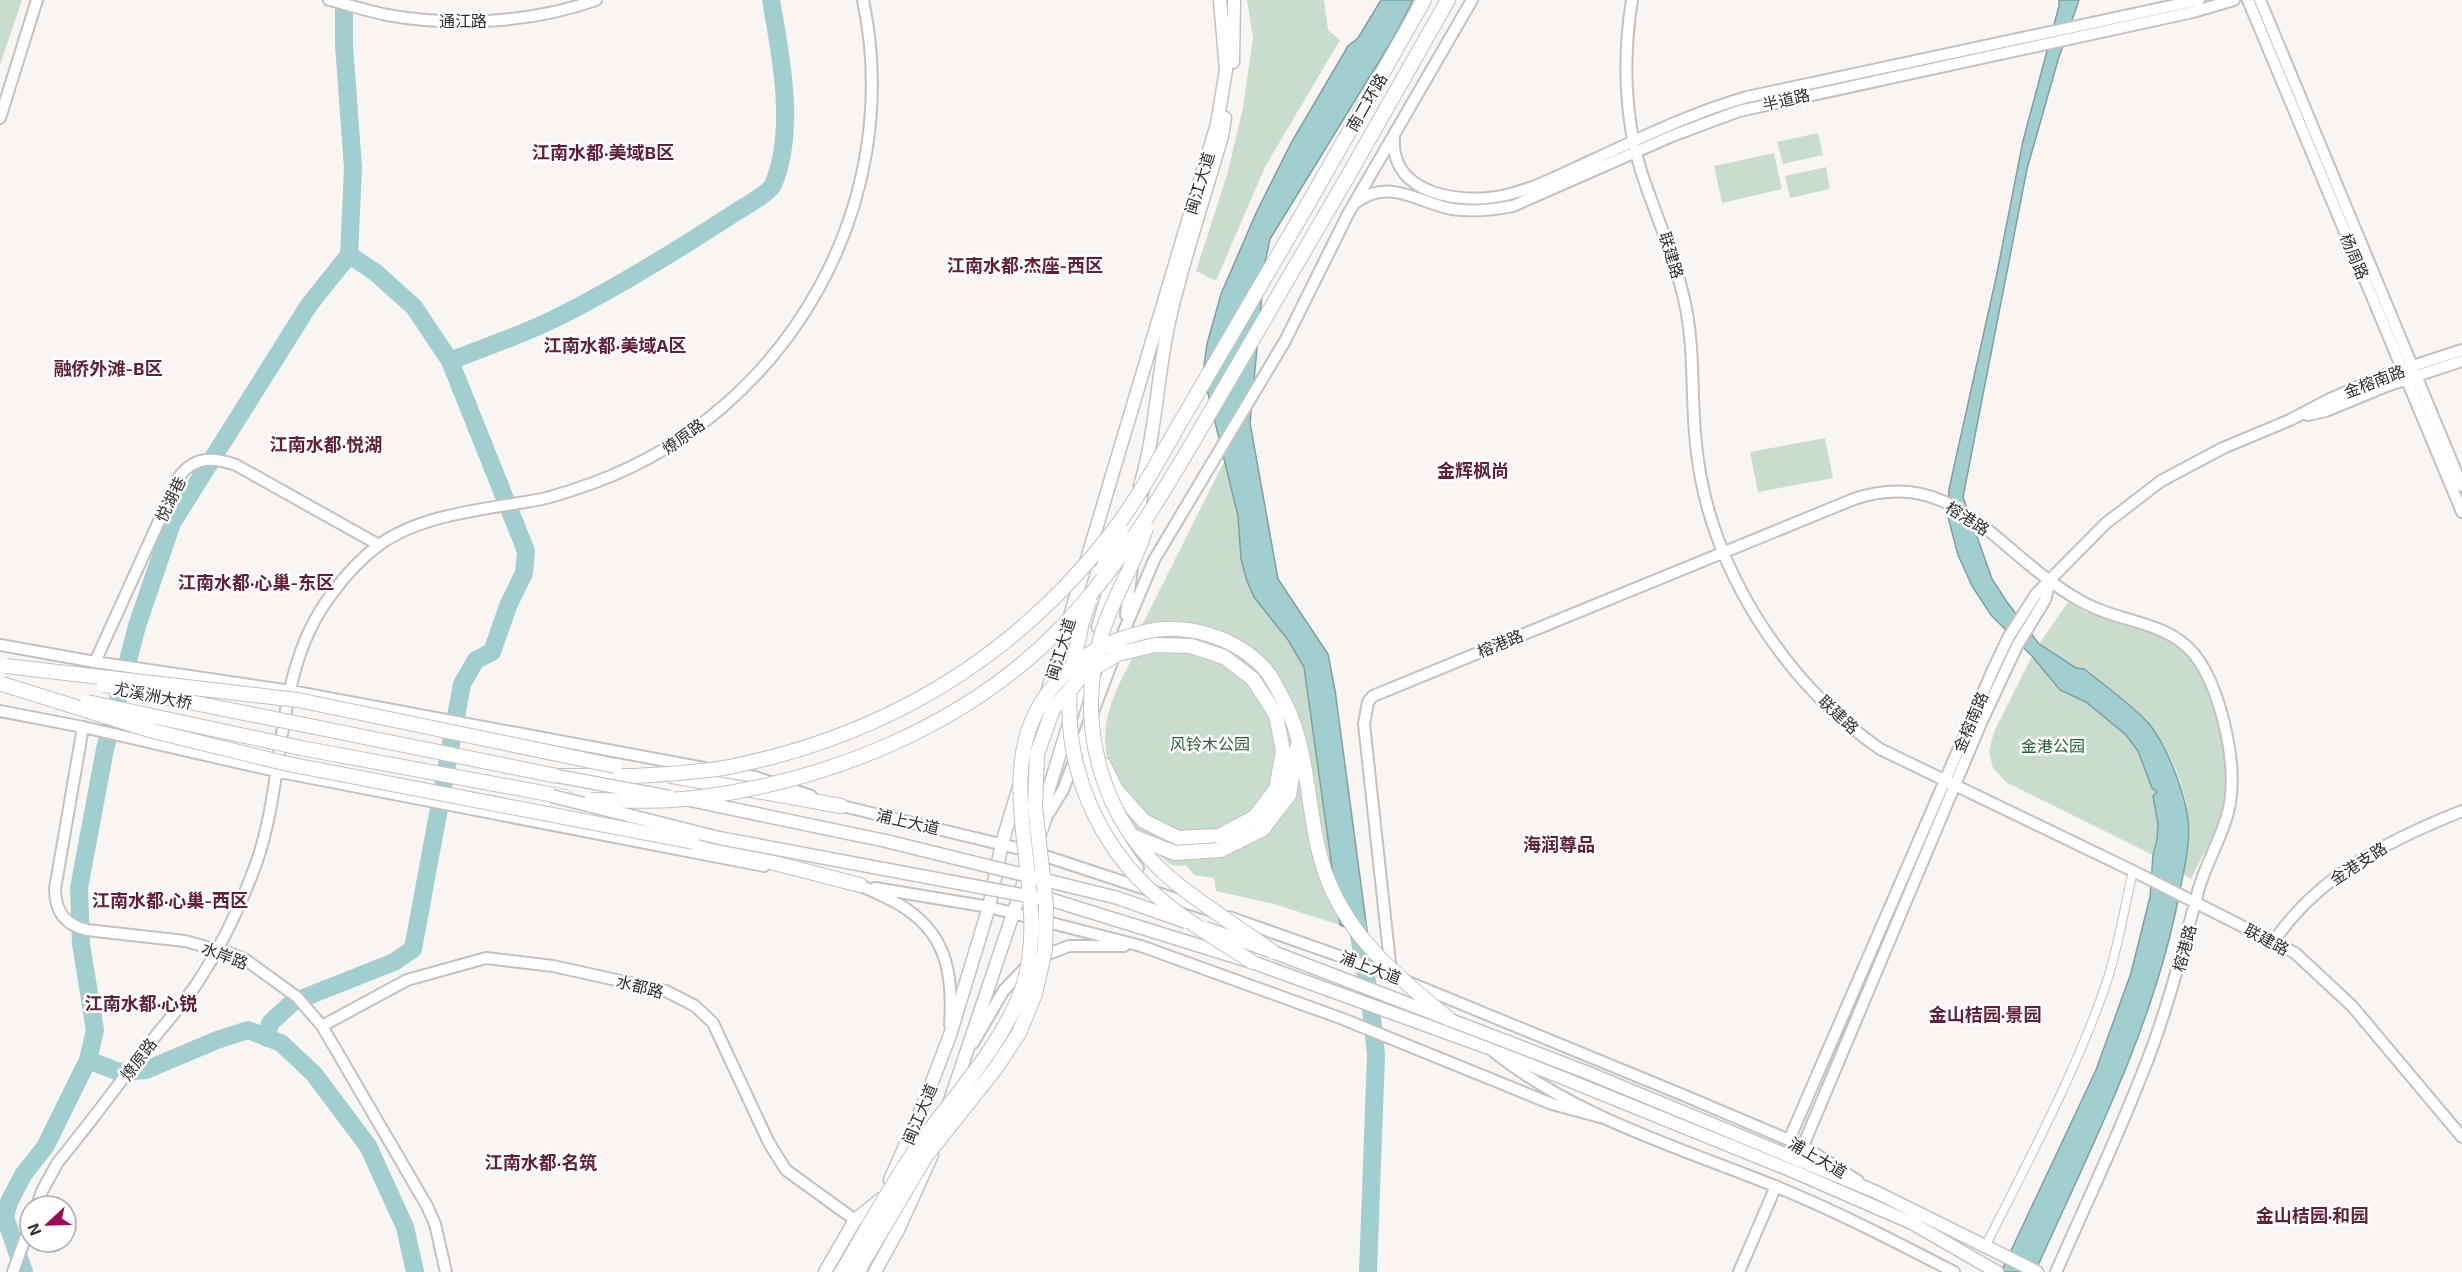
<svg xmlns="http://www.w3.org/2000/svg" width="2462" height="1272" font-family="'Exo 2','Noto Sans SC',sans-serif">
<rect width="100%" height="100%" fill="#f9f5f3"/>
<path fill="#c8ddce" d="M0,0H22L0,65Z
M1247,0H1324L1328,30L1340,40L1265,167L1216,281L1196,271L1227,175L1243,108L1253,38Z
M1818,133L1823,155L1783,164L1777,142Z
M1774,153L1782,189L1722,203L1714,166Z
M1826,167L1830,189L1790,198L1785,176Z
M1825,438L1833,478L1758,492L1750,452Z
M1225,460L1238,516L1241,559L1247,581L1254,597L1288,640L1304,667L1340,925L1274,904L1216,891L1214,878L1194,875L1186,865C1169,870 1160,855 1149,844C1134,828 1124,810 1116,789C1092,726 1112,697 1141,642L1136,637Z
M2068,602L2088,614L2092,610C2105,616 2117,622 2130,627C2145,631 2160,633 2173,642C2202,661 2222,724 2225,757C2227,777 2225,802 2219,821C2213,841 2199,860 2191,879L2183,874C2185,859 2188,844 2188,828C2189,790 2168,743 2142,716C2125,698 2103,684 2084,669L2076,668L2039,644Z
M2032,656L2060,690L2086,702L2126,735L2138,751L2152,788L2158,792L2153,796C2157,816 2161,835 2153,855L2006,782L1993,768L1989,751L1994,732Z"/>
<path fill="#a1cfd0" stroke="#809fa0" stroke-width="1.5" d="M1381,0H1413L1394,37L1270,239L1265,262L1250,423L1278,579L1328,654L1335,690L1368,937L1340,925L1304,667L1288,640L1254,597L1247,581L1241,559L1238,516L1203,373L1207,344L1221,294L1257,211L1291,143L1348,46L1358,38Z
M2059,0H2079L2058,60L2027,169L1963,497L1992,579L2007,602L2039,644L2076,668L2084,669C2104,685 2134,706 2150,725C2167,747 2182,786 2187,813C2192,836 2185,866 2180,890C2155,1025 2091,1147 2035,1272H2001L2096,1070L2131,973L2150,897L2153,855L2157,840L2158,824L2153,796L2157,792L2152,788L2138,751L2126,735L2086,702L2060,690L2032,656L1991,615L1972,586L1958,555L1948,517L1949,489L1996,278L2023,141L2059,6Z"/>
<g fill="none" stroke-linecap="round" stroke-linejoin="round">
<path stroke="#a1cfd0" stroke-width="18" d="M450,361C485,347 522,335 556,318C617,288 676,251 733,214C742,208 769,193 773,185C796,131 781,56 771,0
M1357,924L1370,999L1376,1055L1368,1272
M267,1038L270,1023L293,1002L394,962L413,949L462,684L476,660L492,652L508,606L524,573L526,551L450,361L414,307L375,272L349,255
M88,1060L119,1072L146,1070L217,1040L248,1030L281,1043L314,1074L368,1146L405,1227L415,1272
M24,1272L5,1217L9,1202L23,1175L45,1147L88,1060L95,1030L81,944L79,888L105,749L137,626L172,523L309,305L349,255L353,168L344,44V0"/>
<defs>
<path id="street" d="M1986,1245C2028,1161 2074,1076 2105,987C2118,950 2124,909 2133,871"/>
<path id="secondary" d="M329,0C349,5 368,11 387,15C455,27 531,23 596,0
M1632,0C1623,55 1624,117 1641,171C1655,214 1674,254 1684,299C1696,350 1690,401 1697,453C1711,569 1784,682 1880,749L2133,871L2295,953L2352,1006L2462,1137
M2248,0L2462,512
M2260,0L2462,486
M0,118L37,0
M1394,138C1390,196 1464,205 1506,195C1537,188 1566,172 1595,159C1645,136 1694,112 1747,97L2199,0
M1358,201C1390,178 1419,203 1452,209C1473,212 1493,210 1513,206L1672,136L1739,111L2193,12L2234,0
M2308,415L2326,411L2389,385L2462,361
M1138,529L1143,488
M1126,615L1132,568
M0,645L95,662L291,691L704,768
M95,662L179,477C194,456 213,457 236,465L379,545
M0,711L83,727L275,771L764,866
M83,727L55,889C55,911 65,925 87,930L185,941L232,954L246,960L297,997L322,1026L427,1206L435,1224L446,1272
M1087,730C1088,742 1087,756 1089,767C1097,802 1116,840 1138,868
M719,771L755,777L811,796
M834,804L1033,852L1209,910
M1045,819L1063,790L1124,631L1154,560L1285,341L1348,214L1472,0
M853,884C865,886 876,893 887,898C944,925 954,967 950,1025
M875,888L989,907L1141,946L1343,1019L1552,1104L1600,1117
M1229,917L1379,970L1683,1095L1803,1146L1858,1181
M2274,941C2319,875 2389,840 2462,811
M1040,957L1069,946H1124
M1391,972L1364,724L1368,702L1373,696L1854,499C1944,469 1986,534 2050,581C2065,592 2083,604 2100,610C2132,623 2170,625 2194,654C2219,685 2235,754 2231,794C2229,826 2208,857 2199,888C2182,951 2167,1013 2142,1074C2116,1141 2085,1206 2056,1272
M322,1026L407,980L486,958L553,966L666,991L695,1006L713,1023L769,1143L786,1170L855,1220
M973,1043L1004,990L1027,966
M1494,1052C1577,1118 1681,1148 1777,1187C1838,1212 1896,1242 1954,1272
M1789,1140L1992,672L2008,638L2036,594L2105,524L2161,481L2223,448L2290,420L2330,399L2385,375L2462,350
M1803,1146L1981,723L2017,646L2045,600L2050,582
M37,1206L42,1191L58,1162C88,1126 115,1089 143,1052C160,1029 180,1008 196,985C221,947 242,903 257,861C287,774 273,671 331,595C344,577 361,558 379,545C423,513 490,509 542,499C559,495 576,489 593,483C788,412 906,203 863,0
M13,1272L30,1225
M1739,1272L1776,1186"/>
<path id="primary" d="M1233,62L1234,0
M1140,486C1157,430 1157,370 1171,313C1185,254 1205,195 1222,136L1225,118
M1123,543L1135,502
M1098,627L1117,563
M1047,693L1217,124L1226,70L1220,0
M1049,899L1252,962L1489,1048L1795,1172L1912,1223L1997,1272
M1586,1072L1876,1192L2037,1272
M950,1101L1045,819L1047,795L1084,675
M890,1180L926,1098L950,1035L989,907L1002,843L1019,787
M825,1272L855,1220L881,1199
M875,1272L898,1230L932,1155"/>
<path id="highway" d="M1348,176L1448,0
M1308,204L1424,0
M305,725L557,776H635
M301,748L565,797
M1104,765L1116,790L1144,821L1178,838L1219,836
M672,776L841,806
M693,842L860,885"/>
</defs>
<use href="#street" stroke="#c5c1bf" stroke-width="10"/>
<use href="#secondary" stroke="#c5c1bf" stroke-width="14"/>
<use href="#primary" stroke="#c5c1bf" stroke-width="15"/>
<use href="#highway" stroke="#c5c1bf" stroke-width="16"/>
<use href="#street" stroke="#fff" stroke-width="8"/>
<use href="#secondary" stroke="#fff" stroke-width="10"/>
<use href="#primary" stroke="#fff" stroke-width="12"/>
<use href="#highway" stroke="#fff" stroke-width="14"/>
<defs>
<path id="primary-bridge" d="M557,776L670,797
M552,796L719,838L1038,898
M690,800L886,841L1118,898L1186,922
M1205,928L1273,952L1586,1072"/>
<path id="highway-bridge" d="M1146,528C1135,564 1113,597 1102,633C1074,724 1101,823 1176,883C1207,908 1241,929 1273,952
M1102,570L1121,530
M6,666L298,700L615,766
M1072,670L1082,622L1089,601
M2,684L153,731L288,764L693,842
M104,685L305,725
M1070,689C1064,767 1098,846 1158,897C1187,922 1220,941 1252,962
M87,702L301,748
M635,776C666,774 698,773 729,767C884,736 1012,660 1110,535C1140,497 1162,453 1187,411C1227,342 1268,273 1308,204
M591,800C628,801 665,802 702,797C830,780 963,726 1056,633C1122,566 1168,485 1215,404C1259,328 1303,252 1348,176
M1132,836L1175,853L1221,850L1263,829L1289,795L1297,748
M842,1272C866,1231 889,1188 916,1149C952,1097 998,1052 1021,992C1058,892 978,770 1056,683C1084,653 1105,642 1144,632C1186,622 1235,637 1264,668C1270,674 1274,683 1278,690C1313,747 1304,816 1327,878C1351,940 1399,978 1449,1019
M857,1272L926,1156L996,1068L1019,1033L1035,994L1045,950L1046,905L1035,806L1037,754L1053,709L1083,675L1118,654L1155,645L1191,646L1224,657L1253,679L1276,715L1283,751L1276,789L1255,817L1219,836"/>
</defs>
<use href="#primary-bridge" stroke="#c5c1bf" stroke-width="15" stroke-linecap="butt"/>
<use href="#highway-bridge" stroke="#c5c1bf" stroke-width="16" stroke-linecap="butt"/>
<use href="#primary-bridge" stroke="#fff" stroke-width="12"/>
<use href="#highway-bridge" stroke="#fff" stroke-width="14"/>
</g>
<g text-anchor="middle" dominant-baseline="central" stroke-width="5" stroke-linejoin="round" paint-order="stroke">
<g font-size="16" fill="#32302f" stroke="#fff">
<text x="463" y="20">通江路</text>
<text transform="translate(1786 99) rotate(-13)">半道路</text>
<text transform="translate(1366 102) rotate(-60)">南二环路</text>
<text transform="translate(1199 183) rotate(-73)">闽江大道</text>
<text transform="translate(1672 255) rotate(73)">联建路</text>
<text transform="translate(2355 256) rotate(67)">杨周路</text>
<text transform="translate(2374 381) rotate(-21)">金榕南路</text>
<text transform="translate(683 436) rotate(-36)">燎原路</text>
<text transform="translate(170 499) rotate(-64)">悦湖巷</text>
<text transform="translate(1968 518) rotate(33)">榕港路</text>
<text transform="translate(1500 643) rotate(-22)">榕港路</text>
<text transform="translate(1060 649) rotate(-73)">闽江大道</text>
<text transform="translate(153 695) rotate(11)">尤溪洲大桥</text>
<text transform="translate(1839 714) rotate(43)">联建路</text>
<text transform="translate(1970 722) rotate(-67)">金榕南路</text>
<text transform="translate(908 821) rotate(13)">浦上大道</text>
<text transform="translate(2358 863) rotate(-33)">金港支路</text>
<text transform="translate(2267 939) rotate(28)">联建路</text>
<text transform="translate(2184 948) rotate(-75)">榕港路</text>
<text transform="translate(225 955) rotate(21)">水岸路</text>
<text transform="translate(1371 967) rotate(21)">浦上大道</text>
<text transform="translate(640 986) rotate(14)">水都路</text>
<text transform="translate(138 1059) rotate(-53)">燎原路</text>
<text transform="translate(919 1114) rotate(-67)">闽江大道</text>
<text transform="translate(1818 1157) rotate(30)">浦上大道</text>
</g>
<g font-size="16" fill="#2a5f3e" stroke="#fff">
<text x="1210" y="743">风铃木公园</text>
<text x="2053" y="745">金港公园</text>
</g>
<g font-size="18" font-weight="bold" fill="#611f39" stroke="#fff">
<text x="603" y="152">江南水都·美域B区</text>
<text x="1025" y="265">江南水都·杰座-西区</text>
<text x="615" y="345">江南水都·美域A区</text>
<text x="108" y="368">融侨外滩-B区</text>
<text x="326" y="444">江南水都·悦湖</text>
<text x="1473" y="470">金辉枫尚</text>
<text x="256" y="582">江南水都·心巢-东区</text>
<text x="1559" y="844">海润尊品</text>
<text x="170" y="900">江南水都·心巢-西区</text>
<text x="141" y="1003">江南水都·心锐</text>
<text x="1985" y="1014">金山桔园·景园</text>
<text x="541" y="1162">江南水都·名筑</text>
<text x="2312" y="1215">金山桔园·和园</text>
</g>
</g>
<g transform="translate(48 1224) rotate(248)"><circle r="28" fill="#ffffff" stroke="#adacac" stroke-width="1.5"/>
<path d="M0-4.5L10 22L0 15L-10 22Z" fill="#9e0a55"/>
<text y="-9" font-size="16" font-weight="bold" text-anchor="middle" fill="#32302f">N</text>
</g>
</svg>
